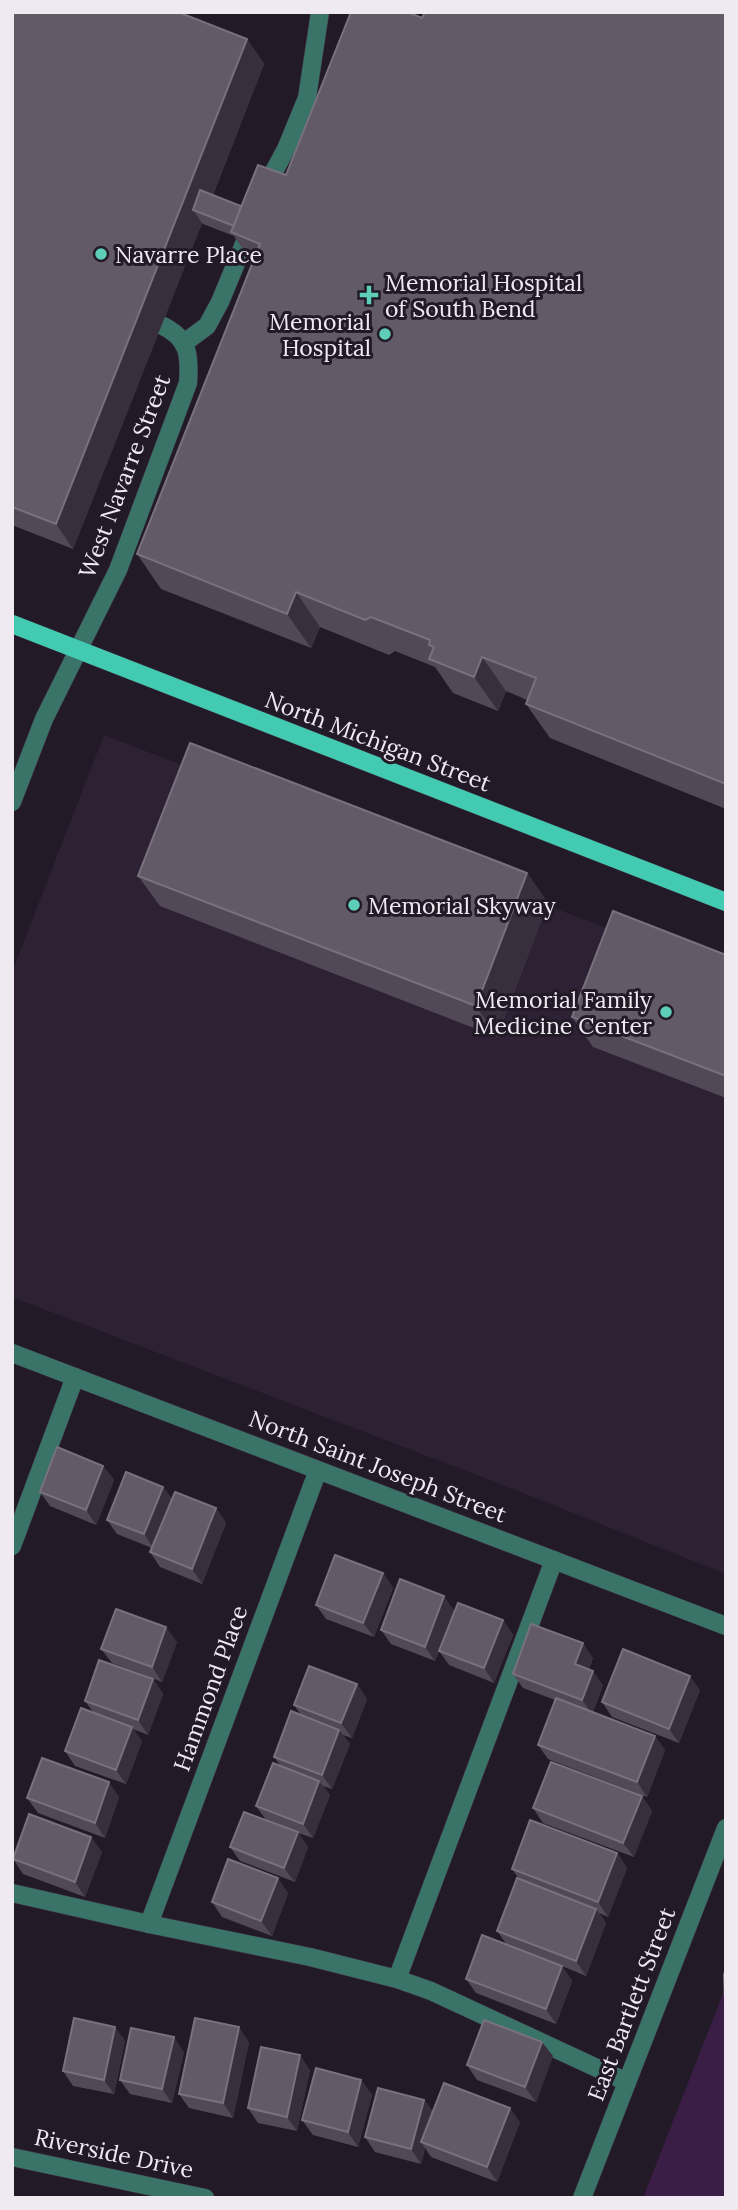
<svg xmlns="http://www.w3.org/2000/svg" width="738" height="2210" font-family="Lora,serif">
<rect width="100%" height="100%" fill="#231a27"/>
<path fill="#2d2133" d="M104,735L726,974V1574L516,1490L12,1297V972Z"/>
<path fill="#3a1e46" d="M726,1986V2198H643Z"/>
<g fill="none" stroke-linecap="round" stroke-linejoin="round">
<defs>
<path id="lane" d="M12,1546L75,1377
M12,1893L149,1924L310,1957L397,1979L431,1991L627,2082
M397,1979L554,1560"/>
<path id="street" d="M264,190L286,149L307,98L320,12
M184,343L207,326L220,302L251,227
M12,802L44,719L118,570L188,383C190,355 189,338 161,325
M12,1353L726,1626
M149,1924L318,1470
M12,2157L205,2198
M582,2198L726,1828"/>
<path id="primary" d="M12,624L726,902"/>
</defs>
<use href="#lane" stroke="#403743" stroke-width="19"/>
<use href="#street" stroke="#403743" stroke-width="19"/>
<use href="#primary" stroke="#403743" stroke-width="19"/>
<use href="#lane" stroke="#3a7367" stroke-width="18"/>
<use href="#street" stroke="#3a7367" stroke-width="18"/>
<use href="#primary" stroke="#43cab2" stroke-width="18"/>
</g>
<path fill="#524957" d="M12,12L247,39L264,64L213,195L241,206L286,175L422,18L726,12V809L550,738L526,704L527,700L506,691L498,711L453,693L435,667L395,651L389,655L320,627L311,648L161,589L137,554L252,263L234,236L203,224L202,223L73,549L12,525Z
M527,873L548,903L497,1037L160,906L138,876Z
M726,955V1098L593,1047L572,1017Z
M103,1466L114,1480L96,1525L50,1506L40,1492Z
M163,1487L172,1499L216,1508L226,1523L202,1584L160,1567L150,1552L152,1548L117,1534L107,1520Z
M383,1573L393,1588L374,1637L326,1619L316,1605Z
M454,1610L503,1620L513,1635L494,1683L449,1665L439,1651L435,1661L391,1644L381,1630Z
M177,1642L162,1682L112,1663L101,1649Z
M593,1658L589,1669L603,1685L593,1712L655,1736L665,1750L647,1797L548,1759L538,1745L555,1700L523,1688L513,1674Z
M153,1679L163,1694L148,1735L133,1729L142,1741L126,1784L75,1766L65,1751L93,1712L85,1701Z
M357,1684L367,1699L352,1738L343,1735L350,1744L332,1789L323,1786L330,1795L313,1838L298,1833L308,1847L295,1882L240,1861L230,1847L266,1820L256,1806L280,1765L274,1757L301,1715L294,1705Z
M700,1690L679,1743L612,1717L602,1702Z
M642,1796L652,1811L634,1857L543,1823L533,1808Z
M119,1797L105,1838L38,1813L27,1798Z
M102,1852L85,1897L23,1874L13,1859Z
M617,1853L627,1868L608,1917L599,1913L606,1923L586,1976L562,1966L572,1981L556,2024L476,1993L466,1979L507,1945L497,1931L519,1879L512,1869Z
M288,1893L272,1936L222,1917L212,1902Z
M115,2027L125,2041L114,2094L73,2086L63,2071Z
M249,2042L233,2118L189,2108L179,2094Z
M184,2052L172,2103L130,2094L120,2080Z
M553,2056L536,2102L477,2080L467,2065Z
M310,2070L297,2131L258,2123L248,2108Z
M361,2080L372,2095L358,2147L313,2135L302,2120Z
M424,2100L433,2112L520,2122L497,2182L431,2157L425,2148L421,2164L375,2152L365,2137Z"/>
<path fill="#382f3d" d="M247,39L264,64L205,215L193,210L202,223L73,549L56,524Z
M296,592L320,627L311,648L287,614Z
M482,657L506,691L498,711L474,677Z
M527,873L548,903L497,1037L476,1006Z
M103,1466L114,1480L96,1525L86,1510Z
M163,1487L173,1501L154,1549L144,1534Z
M216,1508L226,1523L202,1584L192,1569Z
M383,1573L393,1588L374,1637L363,1623Z
M444,1596L454,1610L435,1661L425,1647Z
M503,1620L513,1635L494,1683L484,1668Z
M166,1627L177,1642L162,1682L152,1667Z
M583,1643L593,1658L585,1678L575,1664Z
M593,1671L603,1685L592,1714L582,1700Z
M690,1676L700,1690L679,1743L669,1729Z
M153,1679L163,1694L148,1735L138,1720Z
M357,1684L367,1699L352,1738L341,1723Z
M132,1727L142,1741L126,1784L116,1770Z
M339,1730L350,1744L332,1789L322,1775Z
M655,1736L665,1750L647,1797L637,1782Z
M319,1781L330,1795L313,1838L303,1824Z
M109,1782L119,1797L105,1838L95,1823Z
M642,1796L652,1811L634,1857L623,1843Z
M298,1832L308,1847L295,1882L284,1868Z
M91,1837L102,1852L85,1897L75,1882Z
M617,1853L627,1868L608,1917L598,1902Z
M278,1878L288,1893L272,1936L261,1921Z
M596,1909L606,1923L586,1976L576,1961Z
M562,1966L572,1981L556,2024L546,2009Z
M115,2027L125,2041L114,2094L104,2080Z
M239,2027L249,2042L233,2118L223,2103Z
M174,2037L184,2052L172,2103L162,2089Z
M542,2042L553,2056L536,2102L525,2087Z
M300,2055L310,2070L297,2131L287,2117Z
M361,2080L372,2095L358,2147L348,2132Z
M424,2100L434,2115L421,2142L425,2148L421,2164L411,2149Z
M510,2108L520,2122L497,2182L487,2167Z"/>
<path fill="#635a67" stroke="#79717d" stroke-width="2" d="M12,12H178L247,39L56,524L12,507Z
M351,12H407L422,18L425,12H726V784L526,704L536,678L482,657L474,677L429,659L434,647L429,645L430,640L371,617L365,620L296,592L287,614L137,554L260,244L231,232L258,165L286,175Z
M200,190L241,206L234,226L193,210Z
M190,743L527,873L476,1006L138,876Z
M613,911L726,955V1076L572,1017Z
M57,1447L103,1466L86,1510L40,1492Z
M126,1472L163,1487L144,1534L107,1520Z
M175,1492L216,1508L192,1569L150,1552Z
M335,1555L383,1573L363,1623L316,1605Z
M400,1579L444,1596L425,1647L381,1630Z
M458,1603L503,1620L484,1668L439,1651Z
M116,1609L166,1627L152,1667L101,1649Z
M531,1624L583,1643L575,1664L593,1671L582,1700L513,1674Z
M623,1649L690,1676L669,1729L602,1702Z
M99,1660L153,1679L138,1720L85,1701Z
M309,1666L357,1684L341,1723L294,1705Z
M556,1698L655,1736L637,1782L538,1745Z
M81,1708L132,1727L116,1770L65,1751Z
M291,1711L339,1730L322,1775L274,1757Z
M42,1758L109,1782L95,1823L27,1798Z
M551,1762L642,1796L623,1843L533,1808Z
M273,1763L319,1781L303,1824L256,1806Z
M244,1812L298,1832L284,1868L230,1847Z
M29,1814L91,1837L75,1882L13,1859Z
M530,1820L617,1853L598,1902L512,1869Z
M228,1859L278,1878L261,1921L212,1902Z
M517,1878L596,1909L576,1961L497,1931Z
M482,1935L562,1966L546,2009L466,1979Z
M726,1967V2024L724,1975Z
M74,2018L115,2027L104,2080L63,2071Z
M195,2018L239,2027L223,2103L179,2094Z
M484,2020L542,2042L525,2087L467,2065Z
M131,2028L174,2037L162,2089L120,2080Z
M261,2047L300,2055L287,2117L248,2108Z
M316,2068L361,2080L348,2132L302,2120Z
M444,2083L510,2108L487,2167L421,2142Z
M378,2088L424,2100L411,2149L365,2137Z"/>
<g fill="#5eceb8" stroke="#231a27" stroke-width="2.5">
<circle cx="101" cy="254" r="7"/>
<path d="M365.5 284.5h7v7h7v7h-7v7h-7v-7h-7v-7h7z"/>
<circle cx="385" cy="334" r="7"/>
<circle cx="354" cy="905" r="7"/>
<circle cx="666" cy="1012" r="7"/>
</g>
<g text-anchor="middle" dominant-baseline="central" stroke-width="6" stroke-linejoin="round" paint-order="stroke">
<g font-size="23" fill="#efe9f2" stroke="#231a27" text-anchor="start">
<text x="115" y="254">Navarre Place</text>
<text x="385" y="282">Memorial Hospital<tspan x="385" dy="26">of South Bend</tspan></text>
<text x="371" y="321" text-anchor="end">Memorial<tspan x="371" dy="26">Hospital</tspan></text>
<text x="368" y="905">Memorial Skyway</text>
<text x="652" y="999" text-anchor="end">Memorial Family<tspan x="652" dy="26">Medicine Center</tspan></text>
</g>
<g font-size="23" fill="#efe9f2" stroke="#231a27">
<text transform="translate(124 476) rotate(-69)">West Navarre Street</text>
<text transform="translate(378 741) rotate(21)">North Michigan Street</text>
<text transform="translate(378 1466) rotate(21)">North Saint Joseph Street</text>
<text transform="translate(210 1688) rotate(-70)">Hammond Place</text>
<text transform="translate(631 2004) rotate(-69)">East Bartlett Street</text>
<text transform="translate(114 2153) rotate(12)">Riverside Drive</text>
</g>
</g>
<rect width="738" height="2210" fill="none" stroke="#efe9f2" stroke-width="28"/>
</svg>
